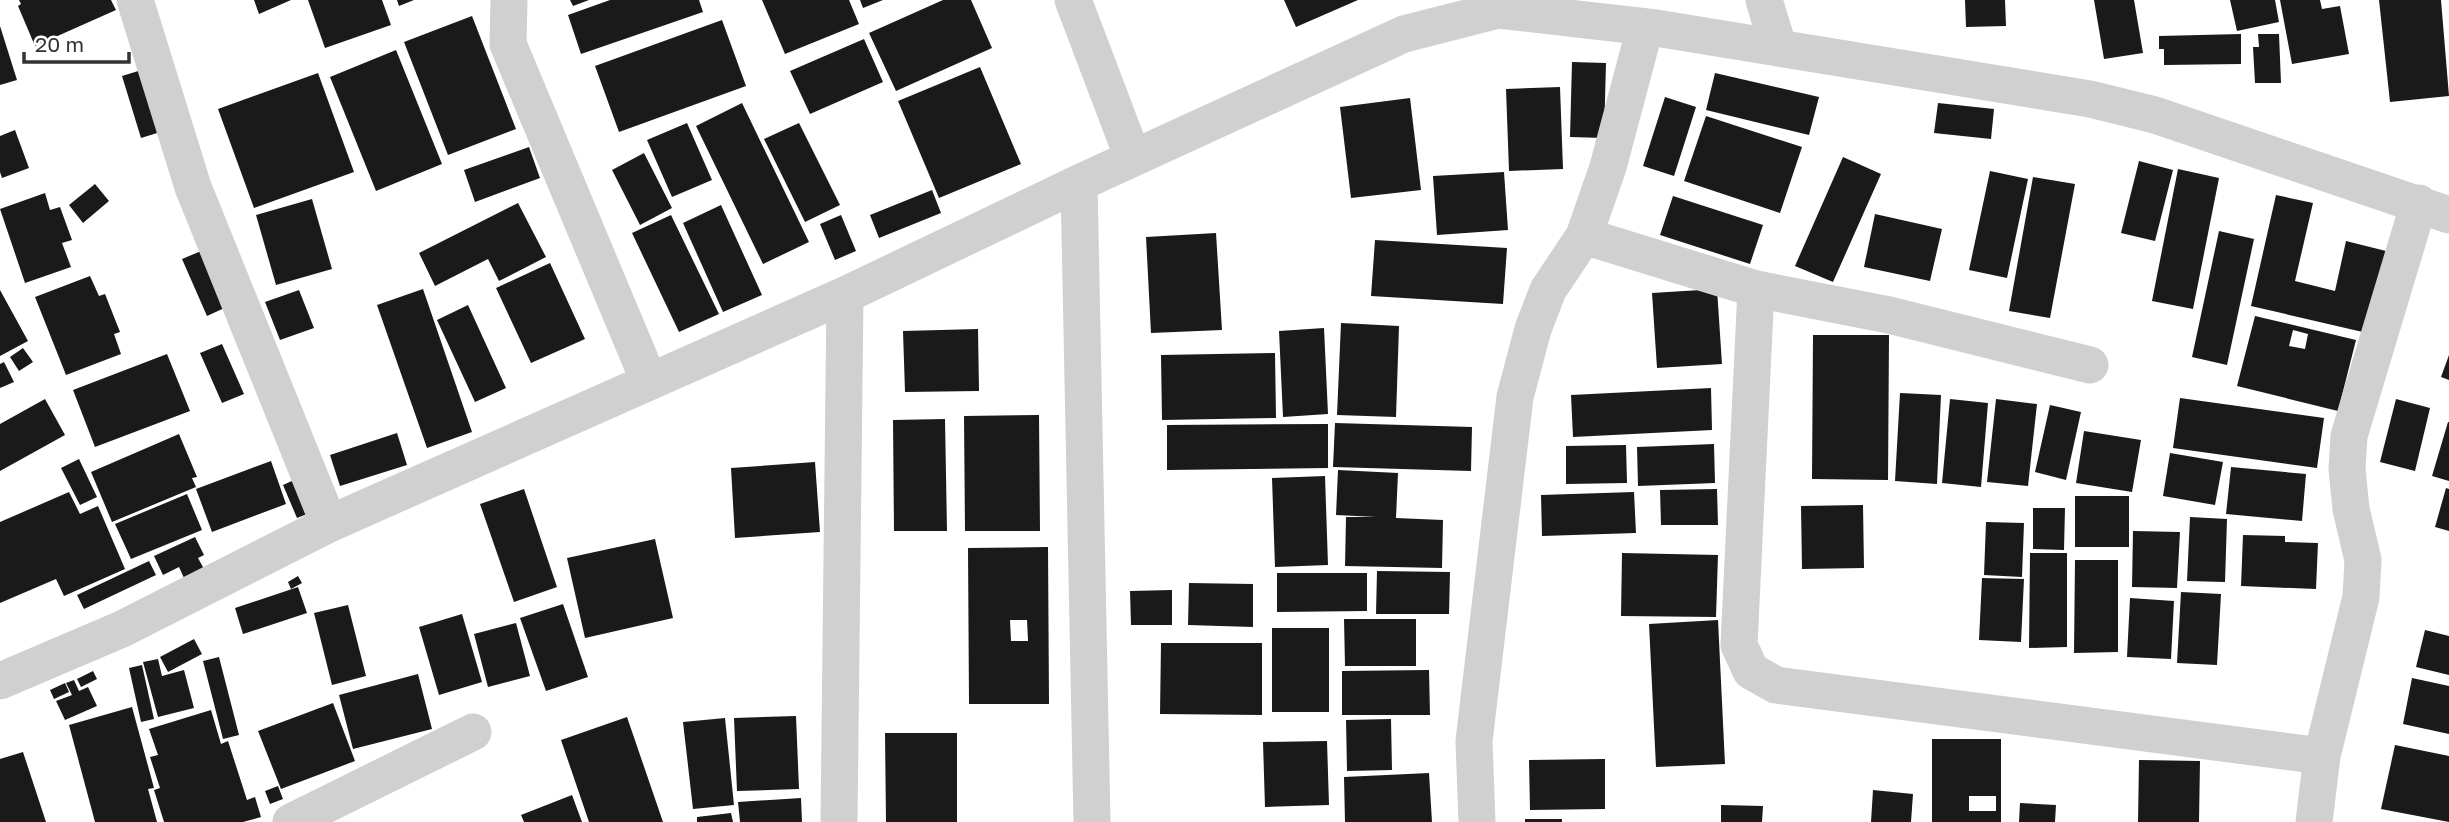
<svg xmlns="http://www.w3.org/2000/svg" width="2449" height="822" font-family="'Golos Text',sans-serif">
<rect width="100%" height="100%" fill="#fff"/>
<path fill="#1a1a1a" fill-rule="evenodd" d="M19,0H111L116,10L35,46L18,6L21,4Z
M254,0H291L259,14Z
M308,0H382L391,25L325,48Z
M397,0H414L399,6Z
M570,0H589L573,6Z
M610,0H699L703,12L581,54L568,15Z
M762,0H849L859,24L785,54Z
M860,0H883L863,8Z
M943,0H971L992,48L896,91L869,33Z
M1284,0H1358L1296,27Z
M1965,0H2005L2006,26L1966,27Z
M2094,0H2134L2143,53L2104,59Z
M2230,0H2275L2279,22L2237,31Z
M2280,0H2320L2322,9L2340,6L2349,54L2292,64Z
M2379,0H2441L2449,96L2390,102Z
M472,16L516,129L448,155L404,42Z
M722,20L746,86L619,132L595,66Z
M0,26L17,80L0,85Z
M2241,34V64L2164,65V49H2159V36Z
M2258,34H2279L2281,83H2255L2253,47H2259Z
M864,39L883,82L810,114L790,71Z
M396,50L442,164L376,191L330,77Z
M1572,62L1606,63L1604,138L1570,137Z
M980,67L1021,164L939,198L898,101Z
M148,68L167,130L141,138L122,76Z
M318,73L354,172L254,208L218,109Z
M1715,73L1819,97L1809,135L1706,110Z
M1560,87L1563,169L1509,171L1506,89Z
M1665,97L1696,107L1674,176L1643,166Z
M1410,98L1421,190L1351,198L1340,107Z
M742,103L809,242L763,264L696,126Z
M1938,103L1994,109L1991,139L1934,133Z
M1706,116L1802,147L1780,213L1684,181Z
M687,123L712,180L672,197L647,140Z
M799,123L840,205L805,222L764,139Z
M15,130L29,168L2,178L0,172V136Z
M529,147L540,178L475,202L464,170Z
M644,153L672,208L640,225L612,170Z
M1843,157L1881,174L1833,282L1795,266Z
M2139,161L2173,170L2155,241L2121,233Z
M2178,169L2219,178L2193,309L2152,301Z
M1990,171L2028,179L2007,278L1969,270Z
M1504,172L1508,230L1437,235L1433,176Z
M2033,177L2075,184L2050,318L2009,311Z
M95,184L109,201L83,223L69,205Z
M932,190L941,213L879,238L870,215Z
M45,193L50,210L60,207L72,240L62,243L71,267L25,283L0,209Z
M2276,195L2313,203L2295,281L2335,291L2346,241L2386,251L2367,333L2251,306Z
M1673,196L1763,225L1750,264L1660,235Z
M312,199L332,269L276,285L256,215Z
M518,203L546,257L499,281L488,259L435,286L419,253Z
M721,205L762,295L723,312L683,223Z
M1875,214L1942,229L1930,281L1864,267Z
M671,215L719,314L679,332L632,233Z
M841,215L856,251L835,260L820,224Z
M2219,231L2254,239L2227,365L2192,357Z
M1216,233L1222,330L1151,333L1146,237Z
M1375,240L1507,248L1503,304L1371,296Z
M206,249L231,305L207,316L182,259Z
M550,263L585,339L531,363L496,288Z
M90,276L99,296L105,294L120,332L114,334L121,354L66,375L35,297Z
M423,289L472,432L427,448L377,305Z
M1717,289L1722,364L1657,368L1652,293Z
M0,290L28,341L0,356Z
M299,290L314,328L280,340L265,302Z
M468,305L506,388L475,402L437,320Z
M2255,316L2356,340L2338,411L2237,386ZM2293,330L2308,334L2305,349L2289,346Z
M1341,323L1399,326L1396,417L1337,415Z
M1324,328L1328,414L1283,417L1279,331Z
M978,329L979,391L905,392L903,331Z
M1813,335H1889L1888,480L1812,479Z
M222,344L244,394L222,403L200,353Z
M23,348L33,362L19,371L10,357Z
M1275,353L1276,418L1162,420L1161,355Z
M167,354L190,411L95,447L73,390Z
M2449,355V380L2441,377Z
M4,362L14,382L0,388V364Z
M1711,388L1712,430L1573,437L1571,395Z
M1900,393L1941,395L1937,484L1895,481Z
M2180,398L2324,418L2317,468L2173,448Z
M45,399L65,435L0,471V424Z
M1950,399L1988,403L1981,487L1942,483Z
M1996,399L2037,404L2028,486L1987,482Z
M2396,399L2430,408L2415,471L2380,462Z
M2050,405L2081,412L2066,480L2035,472Z
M1039,415L1040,531H965L964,416Z
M945,419L947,531H894L893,420Z
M2448,422H2449V481L2432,476Z
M1335,423L1472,427L1471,471L1333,467Z
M1328,424V468L1167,470V425Z
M2084,431L2141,440L2132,492L2076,483Z
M397,433L407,465L340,486L330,455Z
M179,434L197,477L192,478L196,487L112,522L91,472Z
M1714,444L1715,483L1638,486L1637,447Z
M1626,445L1627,483L1566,484V446Z
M2170,453L2223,462L2215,505L2163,496Z
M79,459L97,497L80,505L61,468Z
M271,461L286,504L212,532L196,489Z
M815,462L820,532L735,538L731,468Z
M2231,467L2306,474L2302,521L2226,514Z
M1338,470L1398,473L1396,518L1443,520L1442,568L1345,566L1346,517H1376L1336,515Z
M303,476L317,510L297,518L283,485Z
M1325,476L1328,565L1275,567L1272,478Z
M2446,488L2449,489V531L2435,527Z
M524,489L557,587L514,602L480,504Z
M1717,489L1718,525H1661L1660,490Z
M69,492L80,514L98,506L125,569L64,596L56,579L0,603V522Z
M1634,492L1636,533L1542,536L1541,495Z
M187,494L202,530L131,559L115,524Z
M2075,496H2129V547H2075Z
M1863,505L1864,568L1802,569L1801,506Z
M2033,508H2065L2064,550L2033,549Z
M2190,517L2227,519L2225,582L2187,581Z
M1986,522L2024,523L2022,577L1984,575Z
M2133,531L2180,532L2177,588L2132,587Z
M2243,535L2285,536V542L2318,543L2316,589L2241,586Z
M195,537L204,555L198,558L204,569L184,578L179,567L163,575L154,556Z
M655,539L673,618L585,638L567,558Z
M1048,547L1049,704H969L968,548ZM1010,620H1027L1028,641H1011Z
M1622,553L1718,555L1716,617L1621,616Z
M2030,553H2067V647L2029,648Z
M2075,560H2118V652L2074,653Z
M149,561L156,575L84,609L77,595Z
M1377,571L1450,572L1449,614H1376Z
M1277,573H1367V611L1277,612Z
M298,576L302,583L291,589L288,582Z
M1982,578L2024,579L2021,642L1979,640Z
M1189,583L1253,584V627L1188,625Z
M298,587L307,613L243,634L235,608Z
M1172,590V625H1131L1130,591Z
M2181,592L2221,594L2217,665L2177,663Z
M2130,598L2174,601L2171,659L2127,657Z
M563,604L588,677L546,691L520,618Z
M348,605L366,676L332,685L314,613Z
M462,614L482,682L439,695L419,627Z
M1344,619H1416V666H1345Z
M1718,620L1725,764L1656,767L1649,624Z
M516,623L530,676L488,687L474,634Z
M1272,628H1329V712H1272Z
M2425,630L2449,636V675L2416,667Z
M194,639L202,654L168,672L160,657Z
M1161,643H1262V715L1160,714Z
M219,657L239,735L223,739L203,661Z
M158,659L162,676L184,670L194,708L158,717L143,662Z
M142,665L154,719L141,722L129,668Z
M1429,670L1430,715H1342V671Z
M93,671L97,679L81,687L77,679Z
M418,674L432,729L353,749L339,695Z
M2412,678L2449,686V734L2403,724Z
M74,680L79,691L88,687L97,706L65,720L56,701L72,695L66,683Z
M65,683L69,692L54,699L50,690Z
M333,703L355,761L281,789L258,731Z
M132,707L154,788L148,789L157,822H95L69,725Z
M211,710L221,744L228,741L247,800L255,797L261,817L243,822H164L154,790L160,788L150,757L158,755L149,729Z
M796,716L799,789L737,791L734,718Z
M627,717L663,822H589L561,740Z
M725,718L734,805L693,809L683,722Z
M1391,719L1392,770L1347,771L1346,720Z
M885,733H957V822H886Z
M1932,739H2001V822H1932ZM1969,796H1996V811H1969Z
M1327,741L1329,805L1265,807L1263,742Z
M2395,745L2449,756V822L2381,809Z
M23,752L46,822H0V759Z
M1605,759V809L1530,810L1529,760Z
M2139,760L2200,761L2199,822H2138Z
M1429,773L1432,822H1345L1344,777Z
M278,786L283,799L270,804L265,791Z
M1873,790L1913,794L1911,822H1871Z
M572,795L582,822H524L521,815Z
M801,798L802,822H740L738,802Z
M2020,803L2056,805L2055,822H2019Z
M1721,805L1763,806L1762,822H1721Z
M731,813L733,822H697V817Z
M1525,819H1562V822H1525Z"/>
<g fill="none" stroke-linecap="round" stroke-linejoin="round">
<path stroke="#d0d0d0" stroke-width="37" d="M135,0L193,187L329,524
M509,0L508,44L649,381
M1073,0L1133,158
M1764,0L1778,46
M1079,183L1092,822
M1584,236L1756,289L1739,645L1751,671L1776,685L2322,756L2361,597L2363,560L2351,509L2347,469L2349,436L2419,203
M1756,289L1889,315L2090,365
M0,681L122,629L329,524L845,295L1079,183L1404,34L1498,10L1656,28L2090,99L2155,115L2449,215
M291,822L473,732
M839,822L845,295
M1477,822L1474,741L1515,397L1533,329L1548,290L1584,236L1608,167L1645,28
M2314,822L2322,756"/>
</g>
<path d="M24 52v10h105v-10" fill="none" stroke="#333333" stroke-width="3.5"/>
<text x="35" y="52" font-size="21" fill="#333333" stroke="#ffffff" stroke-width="5" paint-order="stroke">20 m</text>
</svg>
